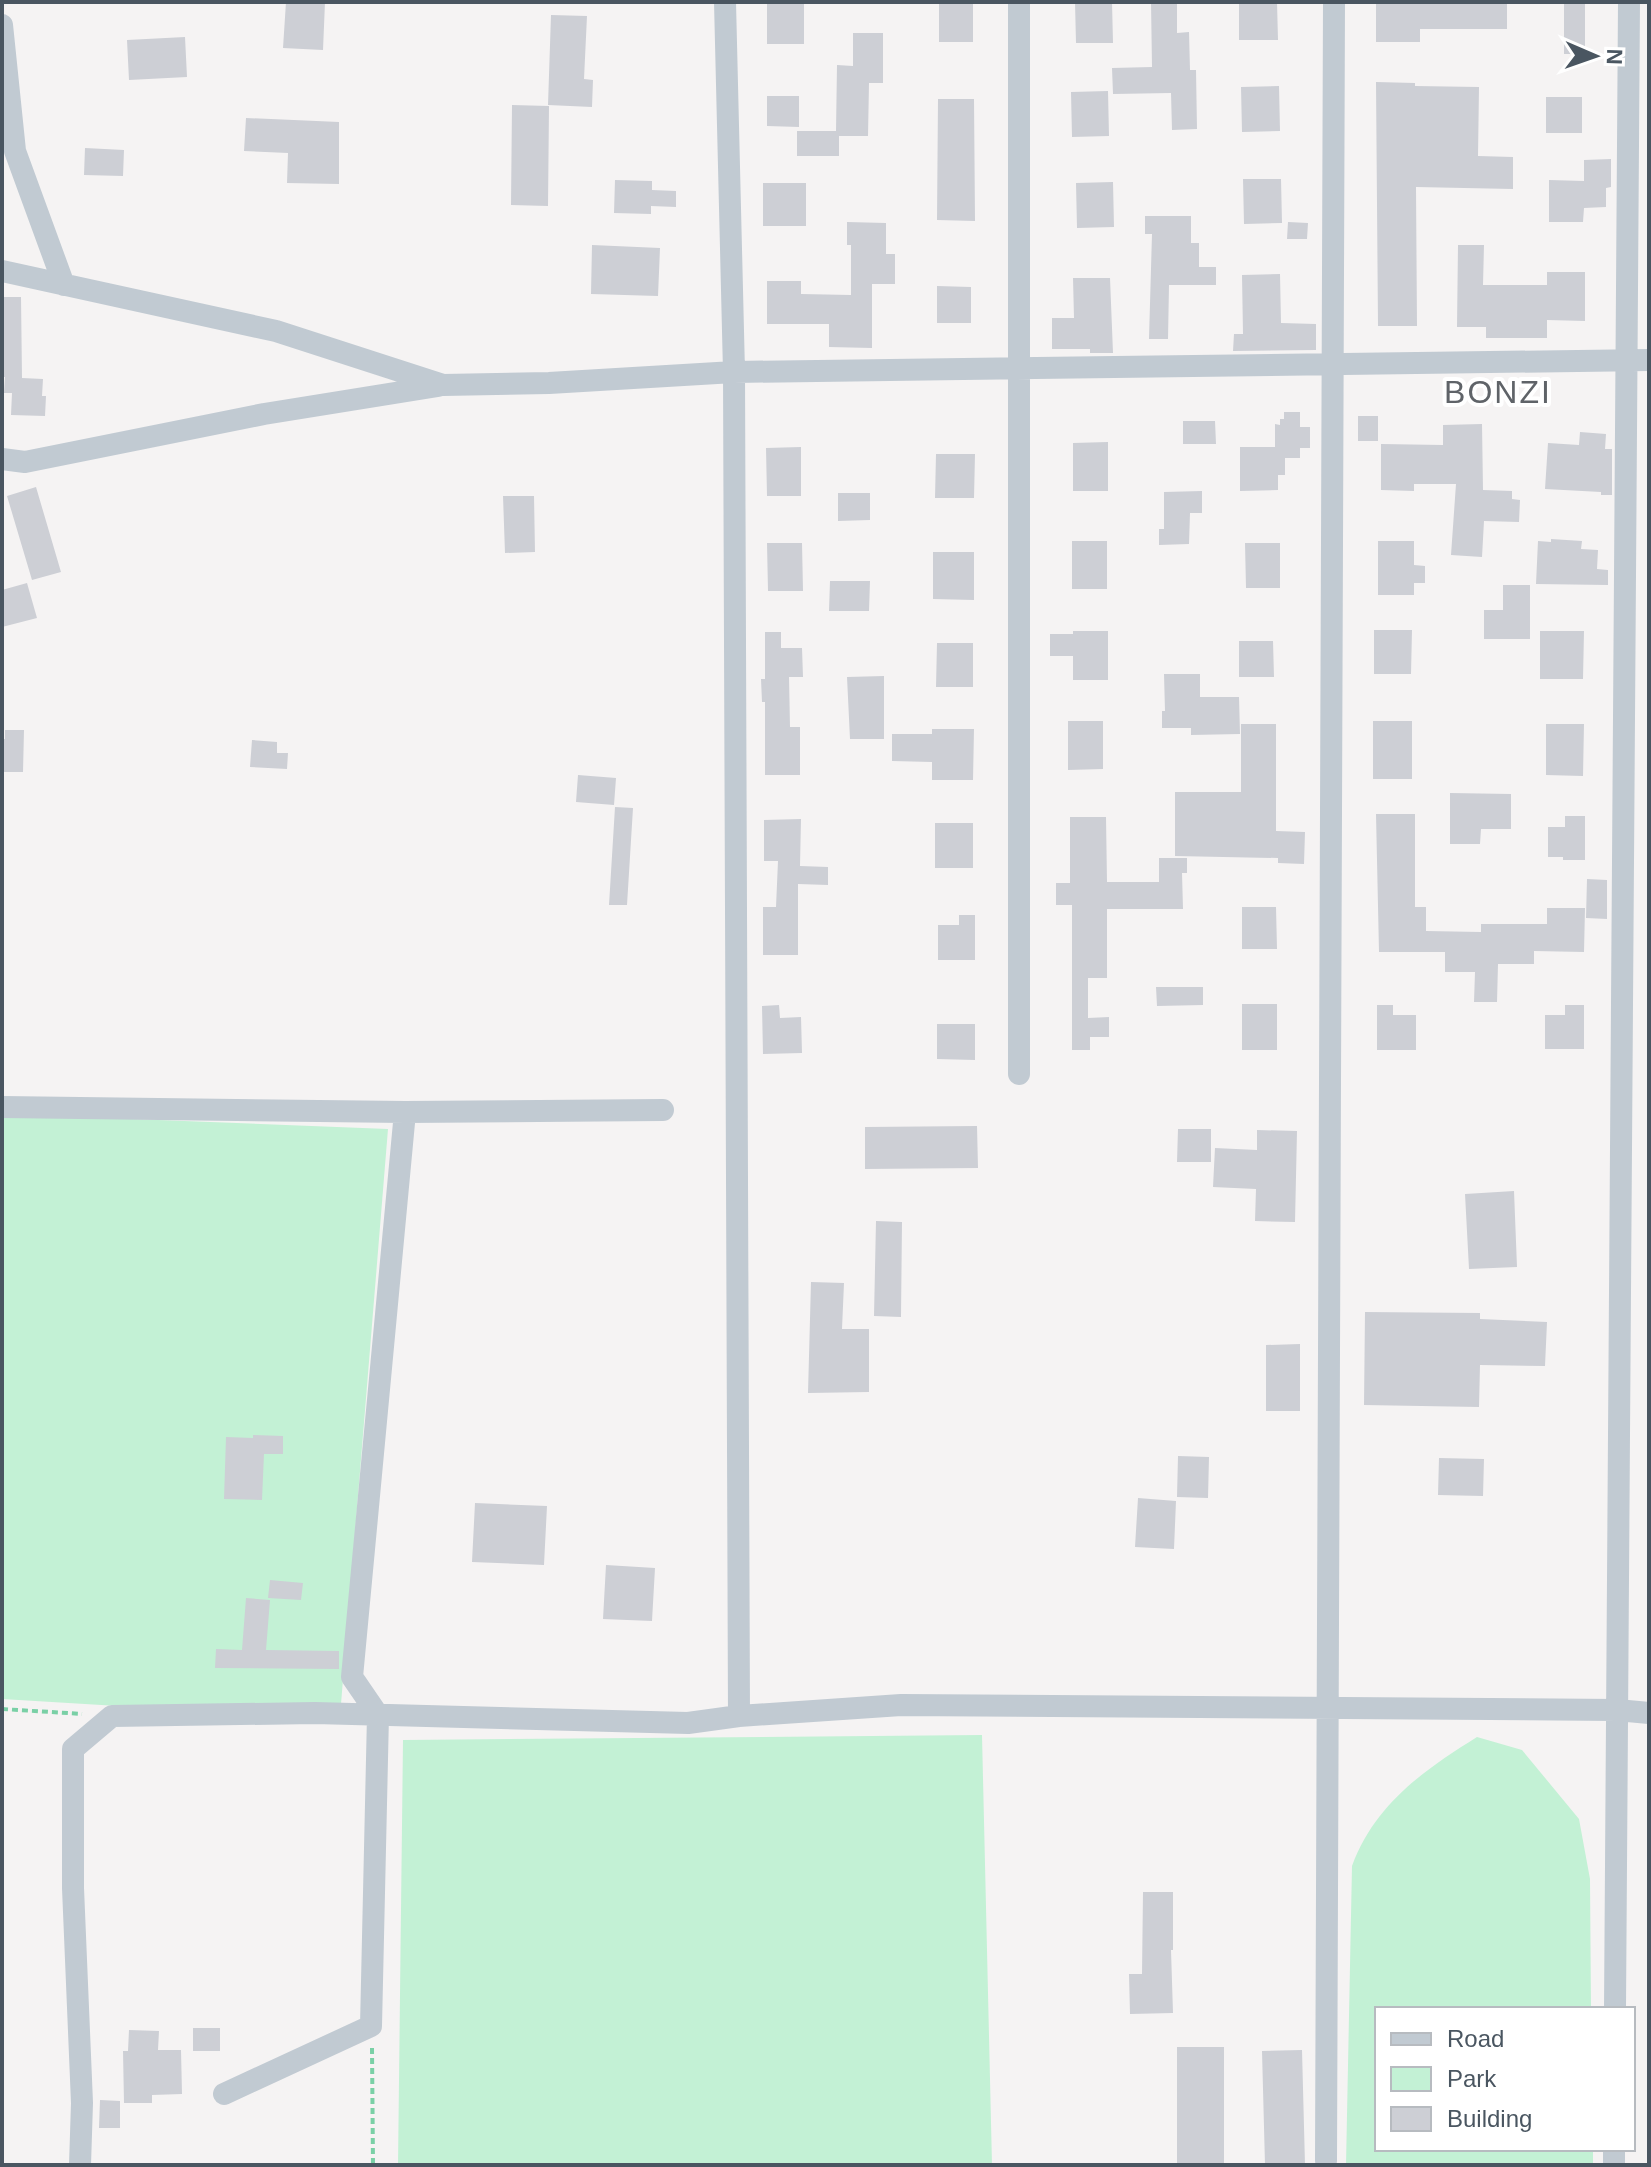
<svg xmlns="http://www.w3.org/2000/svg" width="1651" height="2167" font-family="Arial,sans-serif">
<rect width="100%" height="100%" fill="#f5f3f3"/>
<path fill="#c3f1d5" d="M2,1114L388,1129L341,1704L118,1706L2,1699Z
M982,1735L992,2165H398L403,1740Z
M1477,1737L1522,1750L1579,1819L1590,1879L1591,2009H1377V2149H1593V2165H1346L1352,1866C1375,1804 1423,1771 1477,1737Z"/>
<path fill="#cdcfd5" d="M286,2H325L323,50L283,48Z
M767,2H804V44H767Z
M939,2H973V42H939Z
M1075,2H1112L1113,43H1076Z
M1151,2H1177V33L1189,32L1190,70H1196L1197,129L1172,130L1171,93L1113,94L1112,68L1152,67Z
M1239,2H1277L1278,40H1239Z
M1376,2H1507V29H1420V42H1376Z
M1564,2H1585V54H1564Z
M551,15L587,16L584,79L593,80L592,107L548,105Z
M853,33H883V83H869L868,136H839V156H797V131H836L837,65L853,66Z
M185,37L187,77L129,80L127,40Z
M1376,82L1415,83V86L1479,87L1478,156L1513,157V189L1416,187L1417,326H1378Z
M1279,86L1280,131L1242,132L1241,87Z
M1108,91L1109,136L1072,137L1071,92Z
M767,96H799V127L767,126Z
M1546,97H1582V133H1546Z
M938,99H974L975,221L937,220Z
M512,105L549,106L548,206L511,205Z
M246,118L339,122V184L287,183L288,153L244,151Z
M85,148L124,150L123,176L84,175Z
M1611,159V187L1606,188V207L1584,208L1583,222H1549V180L1584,181V160Z
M1243,179H1281L1282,223L1244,224Z
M615,180L652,181V190L676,191V207L651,206V214L614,213Z
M1113,182L1114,227L1077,228L1076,183Z
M763,183H806V226H763Z
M1145,216H1191V243H1199V267H1216V285H1169L1168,339H1149L1152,234H1145Z
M847,222L886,223V254H895V284H872V348L829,347V324H767V281H801V294L851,295V245H847Z
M1288,222L1308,223L1307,239H1287Z
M592,245L660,248L658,296L591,294Z
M1458,245H1484L1483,285H1547V272H1585V321L1547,320V338H1486V327H1457Z
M1280,274L1281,323L1316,324V350L1233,351L1234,334H1243L1242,275Z
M1073,278H1110L1113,353H1090V349H1052V318H1074Z
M937,286L971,287V323H937Z
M2,297H21L22,378L43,379L42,396H46L45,416L11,415L12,393H4L5,377H2Z
M1284,412H1300V427H1310V448H1300V458H1285V475H1278V490L1240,491V447H1275V424L1280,425V419H1284Z
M1358,416H1378V441H1358Z
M1183,421H1215L1216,444H1183Z
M1482,424L1483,490L1512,491V499L1520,500L1519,522L1484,521L1482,557L1451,555L1456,484H1414V491L1381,490V444L1443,445V425Z
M1580,432L1606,434L1605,449H1612V495H1601V492L1545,489L1548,443L1579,445Z
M1108,442V491H1073V443Z
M801,447V496H767L766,448Z
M936,454H975L974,498H935Z
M36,487L61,572L32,580L7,496Z
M1202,491V513H1190L1189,544L1159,545V529H1164V492Z
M838,493H870V520L838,521Z
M503,496H534L535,552L505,553Z
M1551,539L1582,541L1581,549L1598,550L1597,569L1608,570V585L1536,584L1538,541L1551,542Z
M1072,541H1107V589H1072Z
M1378,541H1414V565L1425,566V583H1414V595H1378Z
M767,543H802L803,591H768Z
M1245,543H1280V588H1246Z
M933,552H974V600L933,599Z
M830,581H870L869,611H829Z
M27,583L37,618L2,627V590Z
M1503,585H1530V639H1484V610H1503Z
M1374,630H1412L1411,674H1374Z
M1073,631H1108V680H1073V656H1050V634H1073Z
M1540,631H1584L1583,679H1540Z
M765,632H781V648H802L803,677H789L790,727H800V775H765V702H762L761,679H765Z
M1239,641H1273L1274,677H1239Z
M937,643H973V687H936Z
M1164,674H1200V697H1239L1240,734L1191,735V728H1162V711H1165Z
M884,676V739H850L847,677Z
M1068,721H1103V769L1068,770Z
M1373,721H1412V779H1373Z
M1241,724H1276V831L1305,832L1304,864L1278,863V858L1175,856V792H1241Z
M1546,724H1584L1583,776L1546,775Z
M932,729H974L973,780H932V762L892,761V734H932Z
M5,730H24L23,772H2V739H5Z
M252,740L277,742V753H288L287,769L250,767Z
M578,775L616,778L614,805L576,802Z
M1450,793L1511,794V829H1481L1480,844H1450Z
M615,807L633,808L627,905H609Z
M1376,814H1415V907H1426V931L1481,932V924H1547V908H1585L1584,952L1534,951V964H1498L1497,1002H1474L1475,972H1445V952H1379Z
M1565,816H1585V860H1563V857H1548V827H1565Z
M1070,817H1106L1107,882H1159V858H1187V873H1182L1183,909H1107V978H1088V1018L1109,1017V1037H1090V1050H1072V905H1056V883H1070Z
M801,819L800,866L828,867V885L798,884V955H763V907H776L778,861H764V820Z
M935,823H973V868H935Z
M1587,879L1607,880V919L1586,918Z
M1242,907H1276L1277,949H1242Z
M959,915H975V960H938V925H959Z
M1156,987H1203V1005L1157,1006Z
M1242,1004H1277V1050H1242Z
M779,1005L780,1018L801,1017L802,1053L763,1054L762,1006Z
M1377,1005H1393V1015H1416V1050H1377Z
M1565,1005H1584V1049H1545V1015H1565Z
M937,1024H975V1060L937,1059Z
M977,1126L978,1168L865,1169V1127Z
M1178,1129H1211V1162H1177Z
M1257,1130L1297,1131L1295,1222L1255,1221L1256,1189L1213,1187L1215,1148L1257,1150Z
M1514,1191L1517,1267L1469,1269L1465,1194Z
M876,1221L902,1222L901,1317L874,1316Z
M811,1282L844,1283L842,1329H869V1392L808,1393Z
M1365,1312L1480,1313V1319L1547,1322L1545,1366L1480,1365L1479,1407L1364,1405Z
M1300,1344V1411H1266V1345Z
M253,1435L283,1436V1454H264L262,1500L224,1499L226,1437L253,1438Z
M1178,1456L1209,1457L1208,1498L1177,1497Z
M1439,1458L1484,1459L1483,1496L1438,1495Z
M1138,1498L1176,1501L1174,1549L1135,1547Z
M475,1503L547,1506L544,1565L472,1562Z
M606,1565L655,1568L652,1621L603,1619Z
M270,1580L303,1583L301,1600L268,1598Z
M246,1598L270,1600L266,1650L339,1651V1669L215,1668L216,1649L242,1650Z
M1143,1892H1173V1950H1171L1173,2013L1130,2014L1129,1974H1142Z
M193,2028H220V2051H193Z
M129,2030L159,2031L158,2050H181L182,2094L152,2095V2103H124L123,2051H128Z
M1177,2047H1224V2165H1177Z
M1302,2050L1305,2165H1265L1262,2051Z
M100,2100L120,2101V2128H99Z"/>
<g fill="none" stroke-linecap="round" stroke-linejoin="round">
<path stroke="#7ad0a6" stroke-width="4" stroke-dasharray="6 4" stroke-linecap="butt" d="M2,1709L82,1714
M372,2048L373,2165"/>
<path stroke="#c1cad2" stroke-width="22" d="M725,2L734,372L739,1716
M1019,2V1074
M2,25L15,151L64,285
M2,271L276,331L443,385L549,383L734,372L1649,360
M2,459L25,462L264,414L438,386
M2,1107L405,1112L663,1110
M1615,2009L1629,2
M224,2094L371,2026L378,1715L352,1677L405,1112
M1326,2161L1334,2
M80,2165L82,2103L73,1888V1749L112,1716L315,1713L688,1723L739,1716L901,1705L1617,1710L1649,1713
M1614,2165V2149"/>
</g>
<g text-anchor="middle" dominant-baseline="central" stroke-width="8" stroke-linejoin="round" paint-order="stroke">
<g font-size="32" letter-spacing="2" fill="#5f6368" stroke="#fff">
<text x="1498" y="392">BONZI</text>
</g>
</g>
<rect width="1651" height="2167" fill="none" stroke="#4a5661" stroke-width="8"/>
<rect x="1375" y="2007" width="260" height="144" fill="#ffffff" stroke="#b7bbc0" stroke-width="2"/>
<rect x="1391" y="2033" width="40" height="12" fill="#c1cad2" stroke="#b7bbc0" stroke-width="2"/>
<text x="1447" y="2047" font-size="24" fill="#4a5661">Road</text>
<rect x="1391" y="2067" width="40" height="24" fill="#c3f1d5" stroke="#b7bbc0" stroke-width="2"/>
<text x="1447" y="2087" font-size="24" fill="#4a5661">Park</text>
<rect x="1391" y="2107" width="40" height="24" fill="#cdcfd5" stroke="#b7bbc0" stroke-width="2"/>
<text x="1447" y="2127" font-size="24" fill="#4a5661">Building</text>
<g transform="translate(1595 56) rotate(92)" stroke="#ffffff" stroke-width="6" paint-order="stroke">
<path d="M0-6L14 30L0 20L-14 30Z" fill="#4a5661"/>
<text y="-12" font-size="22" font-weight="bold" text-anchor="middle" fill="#4a5661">N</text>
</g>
</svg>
